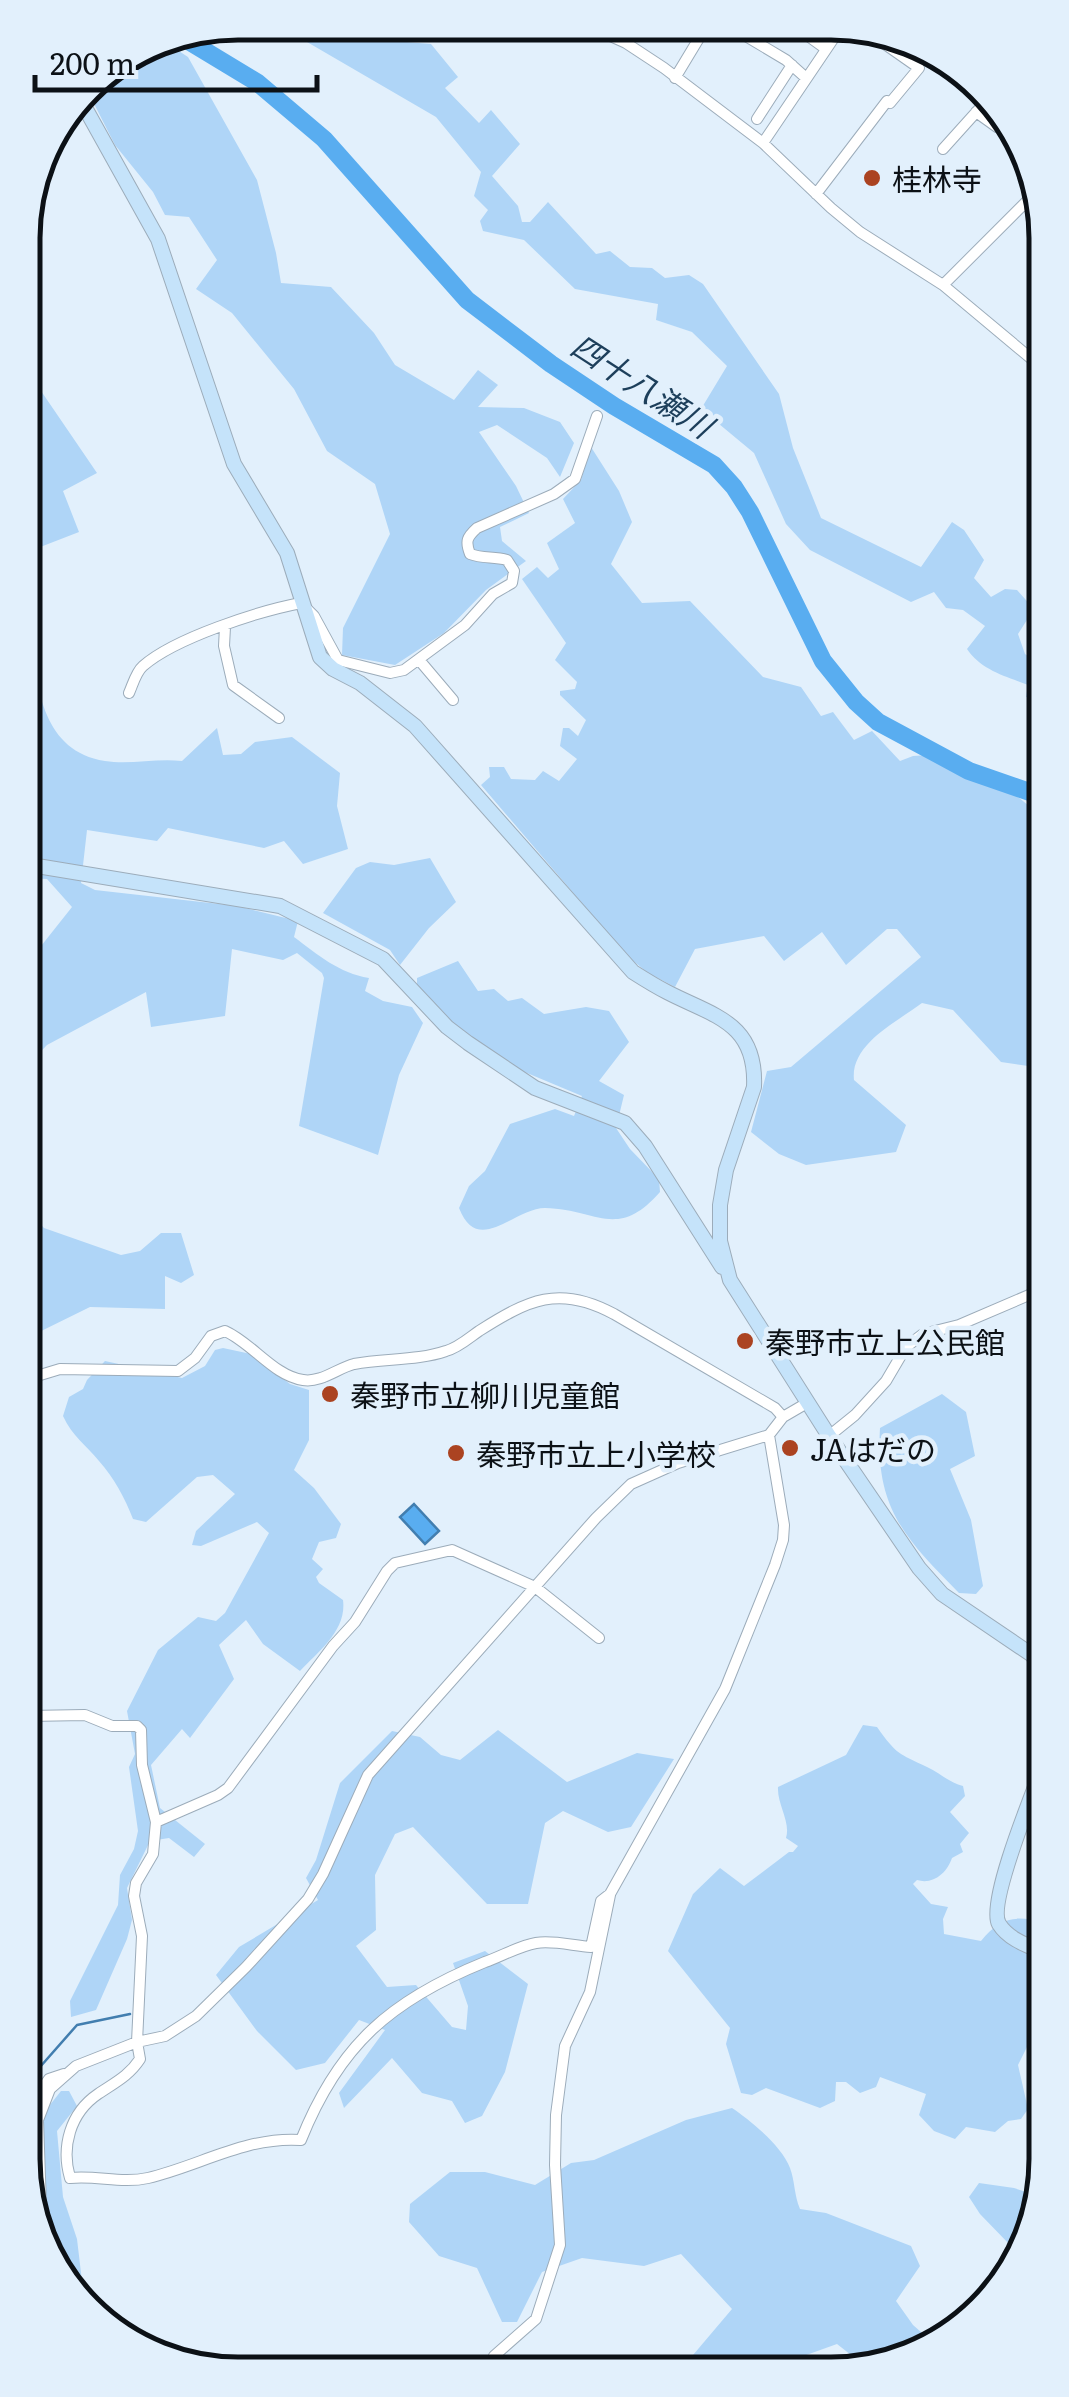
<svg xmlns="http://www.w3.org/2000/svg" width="1069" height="2397" font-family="Literata,'Noto Sans JP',serif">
<rect width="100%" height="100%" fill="#e2f0fc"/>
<path fill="#afd5f7" d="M289,23H347L382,40L431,44L458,77L445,88L479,123L491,110L520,144L492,176L518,206L522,222H530L548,202L596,254L610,251L630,267L652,268L665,278L689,275L703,284L779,394L793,448L821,518L921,567L952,522L964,530L984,560L974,578L991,597L1005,589L1017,590L1034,609L1018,634L1025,654L1041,665V700L1026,697L1028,685C1005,676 981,670 967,649L985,626L963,610L946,608L934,592L911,602L810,550L786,524L754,453L701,409L727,366L692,332L656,320L658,304L575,289L524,240L483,231L480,221L488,210L474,196L481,172L436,117L295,35Z
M159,38L188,57L257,180L276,253L281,283L331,287L374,333L395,365L454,400L478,370L498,385L478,407L524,408L560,422L574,443L560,477L547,458L497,425L479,432L516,486L529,513L500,527L502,541L526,561L486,590L444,633L395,665L342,655L343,628L390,534L375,484L327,451L294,389L232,313L196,289L217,260L189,217L165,215L153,192L115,145L86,88L95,76Z
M24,366L97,473L63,491L79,532L30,551H24Z
M591,447L619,491L632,522L611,564L642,603L690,601L763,677L801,687L821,716L833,712L854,740L872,731L900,761L913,756L928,755L952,771L1011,791L1041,816L1030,836L1041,849L1042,1068L1001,1062L953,1010L922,1003C897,1022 850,1044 854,1080L906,1125L896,1152L806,1165L779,1154L751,1132L767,1071L791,1067L921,957L897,929H887L846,965L822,932L784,961L764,936L695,949L675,987L648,973L627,956L481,785L490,777L489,767H504L511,779L535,780L543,771L559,781L577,759L560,746L563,728H569L578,736L586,720L560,695V691L575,689L577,682L555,660L566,643L522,579L537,567L548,578L559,569L547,543L575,523L563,499L581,480Z
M24,631L30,640C38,690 43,751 105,761C130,765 156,758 182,761L217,728L223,755L241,754L255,742L292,737L340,773L337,806L348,849L303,864L284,841L264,848L168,828L157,841L87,830L81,883L95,890L237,906L298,921L294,937C318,955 339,973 369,978L365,991L383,1001L412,1007L423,1023L399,1075L378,1155L299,1126L324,978L322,973L297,953L283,960L232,949L225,1016L151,1027L146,992L47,1045L26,1067V965L72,907L47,879L25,878Z
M430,858L456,902L429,928L400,965L390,950L323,913L356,868L370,862L394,865Z
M458,961L478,991L494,989L508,1001L522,998L544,1014L586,1007L609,1011L629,1042L599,1081L624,1095L616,1128L630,1149L659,1179L660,1192C617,1241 597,1209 545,1208C514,1208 478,1257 459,1208L469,1186L485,1171L510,1124L555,1109L574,1116L582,1096L515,1068L456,1027L417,987V978Z
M26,1209L44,1228L121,1255L140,1251L161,1233H181L194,1275L181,1283L165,1276V1309L90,1307L27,1338Z
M223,1348L251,1354L290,1384L309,1390V1440L294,1470L314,1488L341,1524L336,1538L319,1542L312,1559L323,1569L316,1577L319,1583L343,1600C347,1630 319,1651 300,1671L263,1644L246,1620L219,1645L234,1679L190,1738L182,1729L151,1765L160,1808L205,1844L194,1857L169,1838L150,1841L127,1888L132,1920L127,1939L96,2010L71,2017L70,2001L118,1905L120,1875L134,1849L138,1831L129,1767L135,1754L127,1711L158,1650L198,1617L216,1621L225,1613L269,1533L257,1522L201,1546L192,1545L196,1531L235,1494L213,1475L197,1477L146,1522L133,1519C125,1498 114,1478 99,1461C86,1445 72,1436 63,1416L69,1397L83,1389L87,1380L105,1361L182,1378L205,1366L215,1350Z
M942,1394L966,1412L975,1456L950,1469L971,1520L983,1586L976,1594L959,1593C906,1539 875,1509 880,1428Z
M863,1725L877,1727C897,1755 898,1753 927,1767C940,1773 948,1782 963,1786L965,1796L950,1812L969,1833L960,1844L963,1852L952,1858C947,1873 933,1885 917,1880L913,1884L931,1904L948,1907L943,1919L944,1934L981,1941C1000,1917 1017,1914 1045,1924L1046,2052L1028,2045L1018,2065L1028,2109L1021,2119L1008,2121L995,2132L966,2127L955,2139L934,2131L919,2115L926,2094L880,2077L876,2087L860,2093L846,2082H836L835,2101L820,2108L766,2088L752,2095L741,2093L726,2044L730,2028L668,1951L693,1894L720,1868L744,1886L789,1852H793L798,1846L786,1838C791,1822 777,1805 778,1787L846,1755Z
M498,1730L567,1782L637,1753L674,1759L631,1827L608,1832L563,1811L545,1823L528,1904H487L413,1827L395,1834L375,1875L376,1930L356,1946L387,1987L416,1985L452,2027L466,2030L468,2006L453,1963L485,1951L528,1984L505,2072L482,2116L465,2123L452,2101L422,2093L392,2058L344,2108L339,2093L385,2030L359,2020L325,2063L296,2070L257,2031L216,1975L239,1947L318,1900L306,1878L316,1860L340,1783L392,1731L420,1737L441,1755L460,1760Z
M61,2091H69L77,2106L57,2131L63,2197L77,2239L84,2298L119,2332L95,2321L39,2230L30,2171V2130Z
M732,2108C750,2120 782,2146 790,2168C795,2181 794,2195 800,2209L826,2213L911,2246L920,2266L896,2301L913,2325L929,2339L887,2367H857L860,2362L837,2344L770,2368H682L732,2309L681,2254L644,2266L582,2258L542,2272L517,2322H502L477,2268L439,2256L409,2222L410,2204L450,2172H485L535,2185L571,2163L594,2160L686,2120Z
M979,2183L1014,2188L1038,2196L1002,2291L993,2297L989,2289L1006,2269L1010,2245L980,2214L969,2197Z
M123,2334L178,2349L223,2370H196Z"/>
<path fill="#59adf0" stroke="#427eaf" stroke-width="2.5" d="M414,1504L439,1531L425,1544L400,1517Z"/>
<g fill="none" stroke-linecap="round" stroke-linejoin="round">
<path stroke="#427eaf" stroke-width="2.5" d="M30,2094L40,2067L77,2025L130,2014
M30,2215V2216"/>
<path stroke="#59adf0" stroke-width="18" d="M177,34L258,83L324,139L467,300L551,364L614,406L714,465L734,487L750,512L823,661L856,702L878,722L969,771L1041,796"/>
<defs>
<path id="street" d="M586,25L626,43L664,68L763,143L831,208L860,232L943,285L1040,366
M729,26L786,60L805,77
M808,36L826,49
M675,78L707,25
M976,112L997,127L1006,128
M757,119L792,65
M763,143L842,26
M943,149L988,99
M816,194L887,101L890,103L919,68L859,26
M1025,203L1039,219
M943,285L1039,189
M225,627L224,646L233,685L279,718
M420,661L453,700
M129,693C133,684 136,672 143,666C175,638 259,611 301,603L314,616L338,660L390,673L404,670L465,625L493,594L512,583L514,571L507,560C494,556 483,559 470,554C465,541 467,537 477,528L554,494L575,479L597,416
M27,1379L60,1369L178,1371L195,1358L211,1336L225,1331C252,1343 274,1376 303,1380C321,1383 338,1368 354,1364C384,1358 417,1361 446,1351C458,1348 469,1338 479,1331C528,1300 559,1284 614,1314L775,1408L783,1417
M829,1436L855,1415L886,1381L906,1347L923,1334L959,1325L1043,1289
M28,1716L85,1715L112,1726H137L141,1730L142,1765L156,1822L153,1854L136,1883L134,1896L142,1936L137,2042L140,2059C129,2076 114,2083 98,2094C70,2113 61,2147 70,2178C97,2175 121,2184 148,2178C199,2166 247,2136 301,2140C339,2045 391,2000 485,1962C502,1956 519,1946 536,1943C553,1940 574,1946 591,1947L601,1901L610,1894L725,1689L775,1565L783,1540L784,1525L769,1435
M156,1822L218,1795L228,1788L333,1646L355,1622L387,1571L395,1563L452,1550L535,1587L599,1638
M30,2106L49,2079L64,2074
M42,2234L38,2120L50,2089L76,2066L137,2042L165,2036L196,2016L246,1967L308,1899L323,1874L368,1775L596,1518L631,1484L678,1463L769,1435L783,1417L807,1403
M503,2369L494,2356L536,2319L560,2245L555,2165L556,2115L565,2046L590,1992L610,1895"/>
<path id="secondary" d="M79,97L158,239L234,464L287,553L320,657L333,669L360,683L415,726L633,972C644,979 655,986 667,992C713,1016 757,1022 754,1087L726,1170L720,1205V1241L730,1280L829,1436L919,1568L942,1594L1032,1655L1044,1672
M25,864L280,906L383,959L447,1027L468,1043L535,1088L625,1123L645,1146L722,1267
M1045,1761C1035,1788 987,1903 999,1924C1009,1940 1029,1946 1045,1953"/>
</defs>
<use href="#street" stroke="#9cacba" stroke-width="12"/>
<use href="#secondary" stroke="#9cacba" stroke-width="16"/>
<use href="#street" stroke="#fff" stroke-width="10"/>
<use href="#secondary" stroke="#c5e3fa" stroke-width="14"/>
</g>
<g fill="#ab4321" stroke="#e2f0fc" stroke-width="4">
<circle cx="872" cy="178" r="10"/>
<circle cx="745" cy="1341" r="10"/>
<circle cx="330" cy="1394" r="10"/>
<circle cx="790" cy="1448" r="10"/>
<circle cx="456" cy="1453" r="10"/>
</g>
<g text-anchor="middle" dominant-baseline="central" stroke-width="9" stroke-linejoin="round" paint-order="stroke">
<g font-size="30" fill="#0c1116" stroke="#e2f0fc" text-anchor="start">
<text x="892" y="178">桂林寺</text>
<text x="765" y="1341">秦野市立上公民館</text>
<text x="350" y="1394">秦野市立柳川児童館</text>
<text x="810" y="1448">JAはだの</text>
<text x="476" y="1453">秦野市立上小学校</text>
</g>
<g font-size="32" font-style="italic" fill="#1d3f5b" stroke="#e2f0fc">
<text transform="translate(643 384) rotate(33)">四十八瀬川</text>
</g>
</g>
<path d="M0 0H1069V2397H0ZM238 40H831A198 198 0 0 1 1029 238V2159A198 198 0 0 1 831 2357H238A198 198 0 0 1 40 2159V238A198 198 0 0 1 238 40Z" fill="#e2f0fc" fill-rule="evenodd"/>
<path fill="none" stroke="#0c1116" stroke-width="5" d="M238 40H831A198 198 0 0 1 1029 238V2159A198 198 0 0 1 831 2357H238A198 198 0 0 1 40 2159V238A198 198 0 0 1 238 40Z"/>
<path d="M35 75v15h282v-15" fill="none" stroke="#0c1116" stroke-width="5"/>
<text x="50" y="75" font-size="30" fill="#0c1116" stroke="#e2f0fc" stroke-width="8" paint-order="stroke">200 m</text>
</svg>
